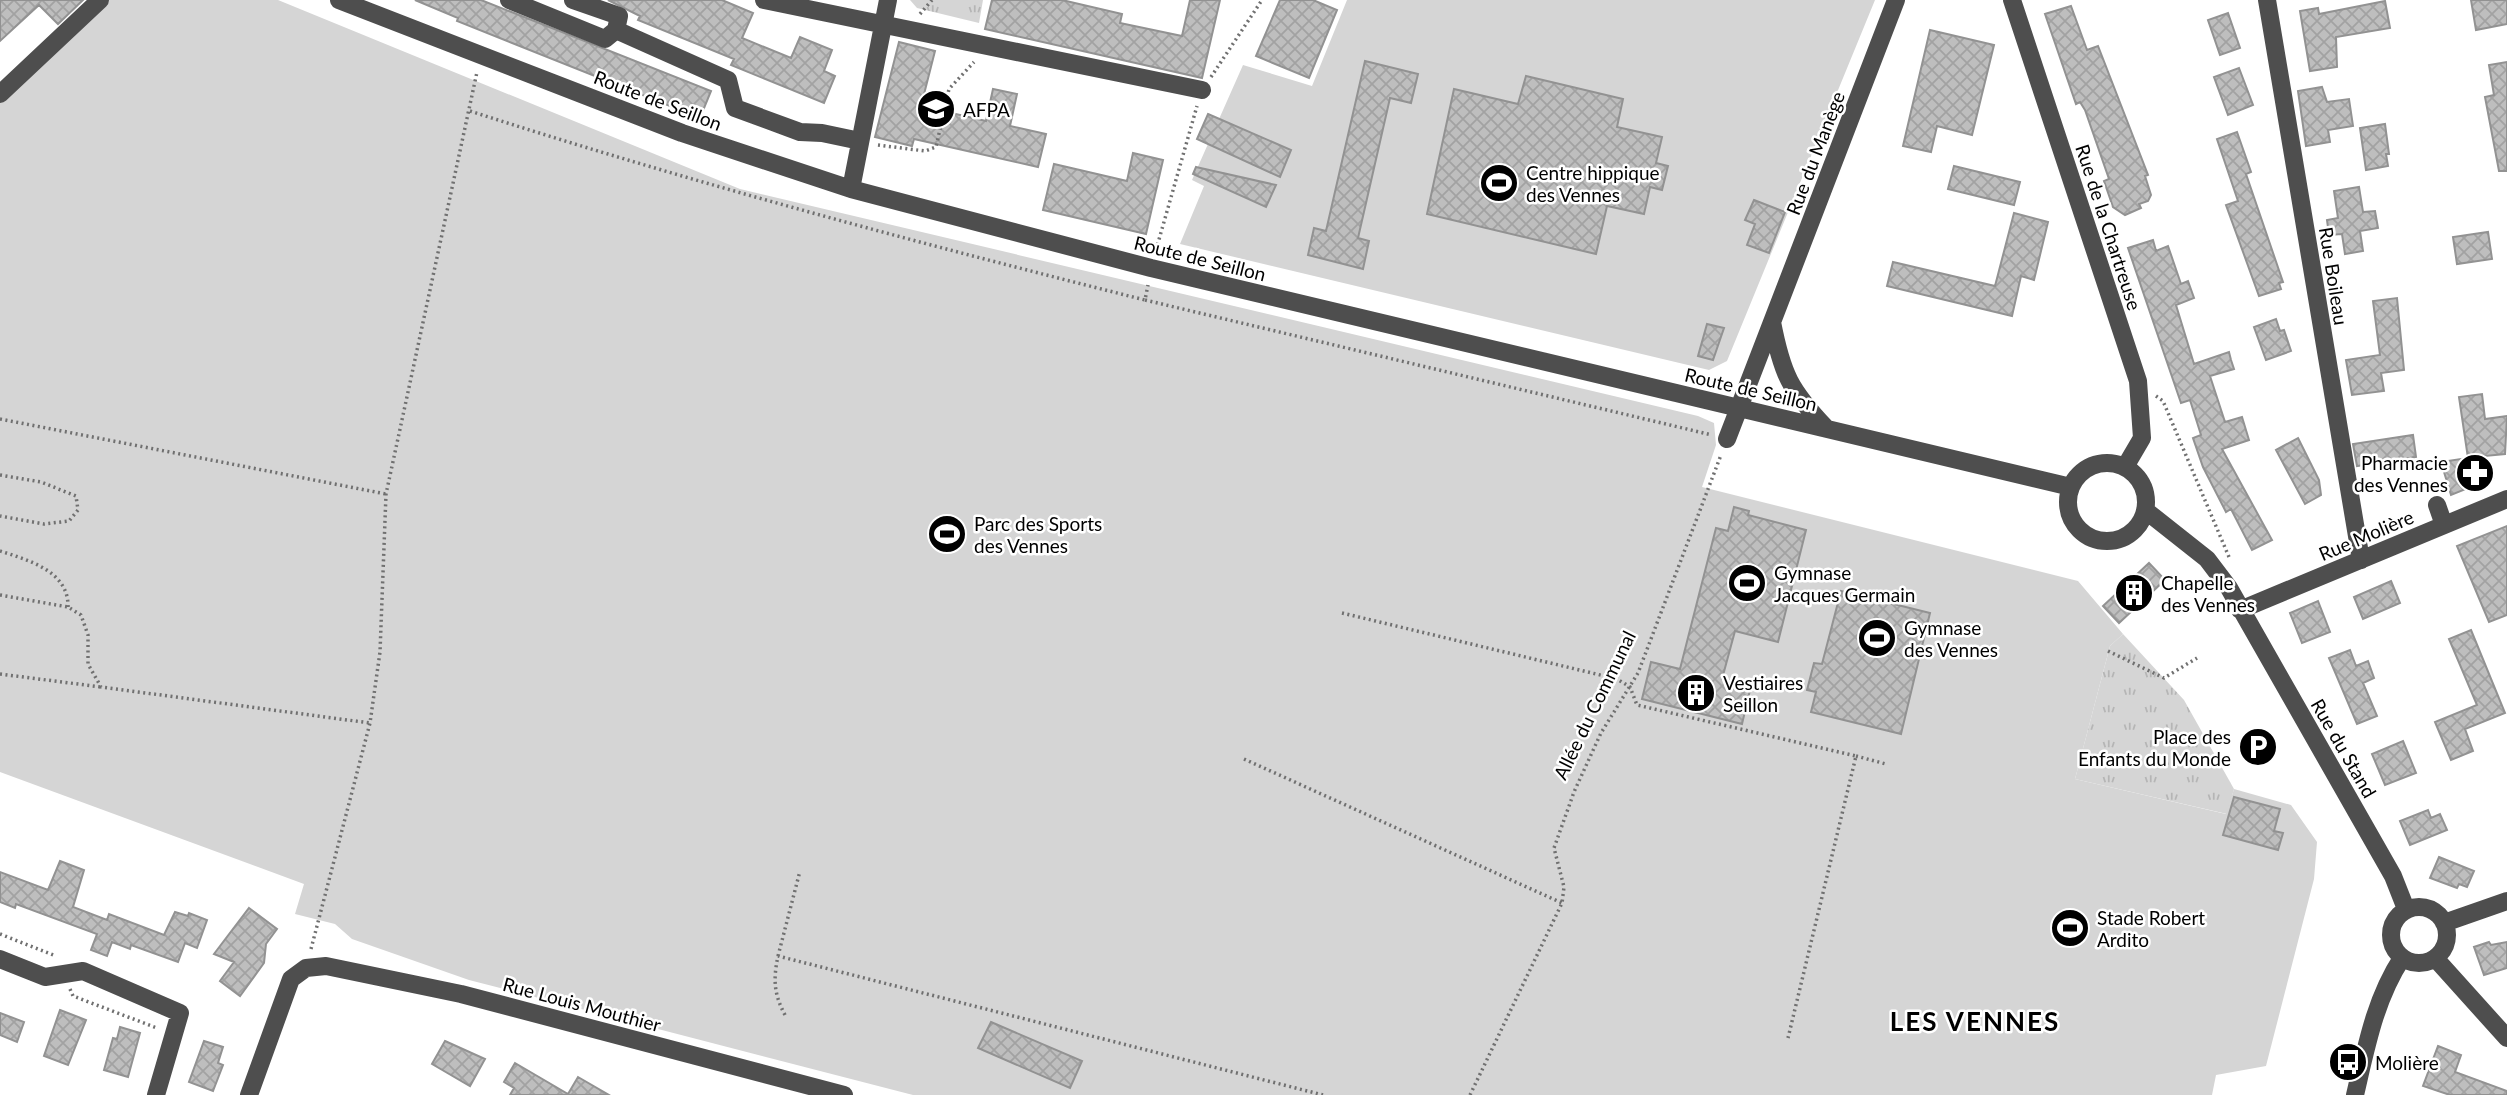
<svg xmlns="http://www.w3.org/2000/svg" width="2507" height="1095" font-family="Lato,sans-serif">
<defs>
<pattern id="grass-tufts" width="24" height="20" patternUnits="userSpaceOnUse" patternTransform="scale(1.75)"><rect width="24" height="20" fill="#d5d5d5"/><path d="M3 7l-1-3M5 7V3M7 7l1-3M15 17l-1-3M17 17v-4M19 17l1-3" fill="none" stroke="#b5b5b5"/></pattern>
<pattern id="building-cross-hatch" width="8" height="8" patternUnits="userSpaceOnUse" patternTransform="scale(1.75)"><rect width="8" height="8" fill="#bebebe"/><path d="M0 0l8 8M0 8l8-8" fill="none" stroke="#a2a2a2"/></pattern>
</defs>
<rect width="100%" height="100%" fill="#fff"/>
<path fill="url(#grass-tufts)" d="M910,0H983L979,23L917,8Z
M2123,634L2184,700L2234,789L2227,814L2075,779L2110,646Z"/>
<path fill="#d5d5d5" d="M94,0H278L740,189L1698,416L1714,423L1716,445L1702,487L2078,581L2123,634L2110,646L2075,779L2226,814L2234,789L2291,805L2317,842L2314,879L2266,1066L2216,1075L2212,1095H913L469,980L352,939L335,924L295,914L304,884L0,772V100Z
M1347,0H1875L1727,361L1709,370L1180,244L1204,186L1192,180L1243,65L1312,86Z"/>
<path fill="url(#building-cross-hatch)" stroke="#929292" stroke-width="2" d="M0,0H83L58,24L39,5L0,41Z
M415,0H481L711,91L700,118L457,21L458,18Z
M608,0H722L753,13L742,38L791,58L800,37L832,50L824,71L835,76L824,103L731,65L734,59L638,20L640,16Z
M992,0H1062L1122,14L1120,23L1182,36L1190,0H1220L1202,78L985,29Z
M1280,0H1313L1337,10L1309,78L1256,56Z
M2471,0H2507V24L2476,30Z
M2385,1L2390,28L2336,37L2337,67L2310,71L2300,11L2318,8L2319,14Z
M2071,6L2087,50L2098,46L2148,175L2145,176L2151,195L2148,201L2139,204L2141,208L2125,215L2113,207L2104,181L2109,179L2085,110L2080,102L2076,104L2045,14Z
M2228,13L2240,48L2220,55L2208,20Z
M1930,30L1994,45L1972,135L1937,126L1931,152L1903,146Z
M899,42L935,51L921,106L986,121L993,89L1017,94L1010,126L1046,134L1038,167L914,139L912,146L875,137Z
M1365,61L1418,74L1411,103L1390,98L1358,238L1369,241L1363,269L1308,255L1314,228L1326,231Z
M2507,62V171H2499L2485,97L2494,95L2489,65Z
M2239,68L2253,105L2228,115L2214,77Z
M1526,76L1623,99L1617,127L1662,137L1656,163L1668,166L1662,190L1650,187L1644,214L1607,206L1596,254L1427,214L1454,89L1518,104Z
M2322,87L2327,102L2349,99L2353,126L2328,130L2330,142L2306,146L2298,91Z
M1208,114L1291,150L1280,177L1197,139Z
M2385,124L2389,154H2386L2388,166L2366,170L2360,128Z
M2237,132L2251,172L2246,174L2283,282L2279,283L2281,289L2259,296L2226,205L2238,201L2217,139Z
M1133,153L1163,160L1146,234L1043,210L1054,164L1127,181Z
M1954,166L2020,182L2014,205L1948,189Z
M1196,167L1276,185L1266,207L1193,174Z
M2359,187L2363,212L2375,211L2378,228L2360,231L2363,251L2345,254L2342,234L2329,235L2327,220L2338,218L2334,191Z
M1754,200L1785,212L1769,253L1747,245L1755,224L1745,220Z
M2014,213L2048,222L2034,280L2021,276L2012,316L1887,286L1893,262L1995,286Z
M2488,232L2492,259L2457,264L2453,237Z
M2153,240L2156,251L2168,246L2181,284L2188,281L2194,298L2176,305L2194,364L2229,352L2231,360L2234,369L2210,376L2225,422L2242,417L2249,440L2222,449L2272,540L2252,550L2231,509L2226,512L2203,467L2193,438L2201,435L2190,400L2181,403L2128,248Z
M2397,298L2404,370L2381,373L2384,391L2352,395L2346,360L2380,355L2373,301Z
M2276,319L2280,331L2284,330L2291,351L2266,360L2254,327Z
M1707,324L1724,328L1713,360L1698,356Z
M2482,394L2485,419L2507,416L2505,454L2484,456L2493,478L2451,495L2441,462L2468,458L2459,397Z
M2413,435L2416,457L2357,466L2353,444Z
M2298,438L2319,480L2321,495L2305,504L2276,450Z
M1734,507L1749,511L1748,515L1806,530L1778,642L1735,631L1722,679L1751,686L1742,724L1642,699L1651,662L1680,669L1716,528L1728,531Z
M2507,526V615L2489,622L2457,546Z
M2149,563L2165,580L2119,623L2103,606Z
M2391,581L2400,603L2363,619L2354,597Z
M1841,591L1930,613L1901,734L1811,712L1816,692L1807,690L1814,663L1822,664Z
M2318,601L2330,632L2302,643L2290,613Z
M2471,630L2505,713L2465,729L2473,751L2451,760L2435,722L2477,705L2449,639Z
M2350,650L2356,666L2368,661L2374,678L2363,683L2377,716L2357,724L2329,658Z
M2403,741L2416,773L2385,785L2372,754Z
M2234,797L2280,809L2274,831L2283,833L2278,850L2223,835Z
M2428,810L2431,818L2440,814L2447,830L2410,845L2400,821Z
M2439,857L2474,871L2467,887L2459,884L2457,888L2430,878Z
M60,861L84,870L73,907L107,920L109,914L164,935L175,912L188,916L189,913L207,920L197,948L185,943L178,962L131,945L130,949L112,942L107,956L91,950L97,934L16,904L15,908L0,902V872L48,890Z
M249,908L277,929L266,944L264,963L240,996L220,981L234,962L214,954Z
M2489,942L2491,945L2507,942V968L2484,975L2474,947Z
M60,1010L86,1020L68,1065L44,1056Z
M0,1013L24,1022L17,1042L0,1035Z
M991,1022L1082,1061L1070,1088L978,1048Z
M120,1027L140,1033L128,1077L104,1070L113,1038L117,1039Z
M204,1041L223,1047L218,1063L223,1065L213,1091L189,1082Z
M445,1041L485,1059L470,1086L432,1064Z
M2438,1046L2461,1055L2455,1072L2507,1091V1095H2450L2423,1086Z
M515,1063L568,1094L578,1077L609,1095H510L514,1088L504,1082Z"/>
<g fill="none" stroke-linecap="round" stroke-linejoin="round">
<path stroke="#707070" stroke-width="3.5" stroke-dasharray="2 3.5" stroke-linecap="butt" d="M920,14L932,0
M1211,77L1262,0
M470,111C693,183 918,243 1145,300L1148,285
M878,145L925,151L936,147L949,89L974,62
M1156,250L1197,106
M1145,300L1712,435
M2156,396L2163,401L2229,557
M0,419L386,494
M0,475L41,482L76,496L78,510L69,521L44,524L0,516
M0,551C28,560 69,571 68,607
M0,595L68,607L81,615L88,635V664L101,687L370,723
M1342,613L1617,679L1630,687L1637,705L1856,756L1788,1038
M2108,651L2164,678L2197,658
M0,674L101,687
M1856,756L1886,764
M1244,759L1562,903
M0,934L56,956
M311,949L370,723L380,652L386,494L477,72
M778,956L800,871
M70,989L73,996L157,1028
M785,1015C774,994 773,980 778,956L1323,1095
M1470,1095L1562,903L1564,887L1554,848L1574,792L1601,733L1638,673L1721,455"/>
<path stroke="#4e4e4e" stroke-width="18" d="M339,0L682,133L851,189L1151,268L2071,487
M509,0L605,39L616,30L619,16L573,0
M764,0L1202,90
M2012,0L2138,381L2142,438L2125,467
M2267,0L2361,560
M616,30L728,80L735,108L800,132L822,133L860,141
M0,94L100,0
M851,189L888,0
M1772,322C1782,374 1790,390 1826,428
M1727,439L1896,0
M2068 502a39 39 0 1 1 78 0a39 39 0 1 1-78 0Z
M2437,505L2444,525
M2145,510L2207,559L2229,588L2393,876L2406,909
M2240,610L2507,499
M2391 935a28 28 0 1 1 56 0a28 28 0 1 1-56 0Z
M2444,923L2507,901
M2435,958L2507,1038
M0,959L45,977L83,971L180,1013L156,1095
M249,1095L291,979L306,968L326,966L461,994L844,1095
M2355,1095C2366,1048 2375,999 2402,958"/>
</g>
<defs>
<symbol id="university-disc" viewBox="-11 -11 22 22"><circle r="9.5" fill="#000" stroke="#fff"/><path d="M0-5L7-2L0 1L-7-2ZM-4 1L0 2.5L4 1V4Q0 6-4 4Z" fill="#fff"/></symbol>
<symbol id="stadium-disc" viewBox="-11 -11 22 22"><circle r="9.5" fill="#000" stroke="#fff"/><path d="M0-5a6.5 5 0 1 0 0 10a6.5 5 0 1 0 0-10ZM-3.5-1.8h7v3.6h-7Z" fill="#fff"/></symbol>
<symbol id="pharmacy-disc" viewBox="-11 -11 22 22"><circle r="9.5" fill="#000" stroke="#fff"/><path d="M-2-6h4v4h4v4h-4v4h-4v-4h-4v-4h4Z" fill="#fff"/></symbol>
<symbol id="building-disc" viewBox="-11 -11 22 22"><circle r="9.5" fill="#000" stroke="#fff"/><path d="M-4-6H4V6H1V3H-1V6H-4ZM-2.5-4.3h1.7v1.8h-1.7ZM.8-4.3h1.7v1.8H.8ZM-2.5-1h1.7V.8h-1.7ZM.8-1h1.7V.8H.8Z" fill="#fff"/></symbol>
<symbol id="parking-disc" viewBox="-11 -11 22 22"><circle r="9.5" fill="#000" stroke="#fff"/><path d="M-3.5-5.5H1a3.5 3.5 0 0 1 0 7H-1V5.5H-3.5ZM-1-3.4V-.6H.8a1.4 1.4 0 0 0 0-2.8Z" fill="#fff"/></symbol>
<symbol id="bus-disc" viewBox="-11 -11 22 22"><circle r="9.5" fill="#000" stroke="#fff"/><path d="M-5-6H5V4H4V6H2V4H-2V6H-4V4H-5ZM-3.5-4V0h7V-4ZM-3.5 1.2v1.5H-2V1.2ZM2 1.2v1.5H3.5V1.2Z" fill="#fff"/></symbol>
</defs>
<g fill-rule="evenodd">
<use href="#university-disc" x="914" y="87" width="44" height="44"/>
<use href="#stadium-disc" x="1477" y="161" width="44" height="44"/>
<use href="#pharmacy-disc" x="2453" y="451" width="44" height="44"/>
<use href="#stadium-disc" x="925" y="512" width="44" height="44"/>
<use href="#stadium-disc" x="1725" y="561" width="44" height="44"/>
<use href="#building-disc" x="2112" y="571" width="44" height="44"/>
<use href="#stadium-disc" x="1855" y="616" width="44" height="44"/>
<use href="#building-disc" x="1674" y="671" width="44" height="44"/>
<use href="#parking-disc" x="2236" y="725" width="44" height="44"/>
<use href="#stadium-disc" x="2048" y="906" width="44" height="44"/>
<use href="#bus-disc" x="2326" y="1040" width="44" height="44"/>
</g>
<g text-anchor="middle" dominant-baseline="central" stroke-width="5" stroke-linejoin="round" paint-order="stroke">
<g font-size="19" fill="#000" stroke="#fff">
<text transform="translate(658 100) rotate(21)">Route de Seillon</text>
<text transform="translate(1815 153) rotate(-69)">Rue du Manège</text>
<text transform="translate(2109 227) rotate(72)">Rue de la Chartreuse</text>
<text transform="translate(1200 258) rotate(14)">Route de Seillon</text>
<text transform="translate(2334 276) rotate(81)">Rue Boileau</text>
<text transform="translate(1751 389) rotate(13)">Route de Seillon</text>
<text transform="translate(2366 535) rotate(-23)">Rue Molière</text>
<text transform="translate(1594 705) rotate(-64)">Allée du Communal</text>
<text transform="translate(2344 748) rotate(60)">Rue du Stand</text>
<text transform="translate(582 1004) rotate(15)">Rue Louis Mouthier</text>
</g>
<g font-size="19" fill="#000" stroke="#fff" text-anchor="start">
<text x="963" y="109">AFPA</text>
<text x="1526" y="172">Centre hippique<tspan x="1526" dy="22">des Vennes</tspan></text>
<text x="2448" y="462" text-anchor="end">Pharmacie<tspan x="2448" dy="22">des Vennes</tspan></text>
<text x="974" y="523">Parc des Sports<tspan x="974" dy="22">des Vennes</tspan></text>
<text x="1774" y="572">Gymnase<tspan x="1774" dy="22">Jacques Germain</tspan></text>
<text x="2161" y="582">Chapelle<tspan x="2161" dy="22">des Vennes</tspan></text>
<text x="1904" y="627">Gymnase<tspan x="1904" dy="22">des Vennes</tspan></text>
<text x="1723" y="682">Vestiaires<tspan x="1723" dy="22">Seillon</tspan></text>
<text x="2231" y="736" text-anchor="end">Place des<tspan x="2231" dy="22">Enfants du Monde</tspan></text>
<text x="2097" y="917">Stade Robert<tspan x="2097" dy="22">Ardito</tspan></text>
<text x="2375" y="1062">Molière</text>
</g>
<g font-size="26" font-weight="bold" letter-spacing="2" fill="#000" stroke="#fff">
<text x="1975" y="1021">LES VENNES</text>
</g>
</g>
</svg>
